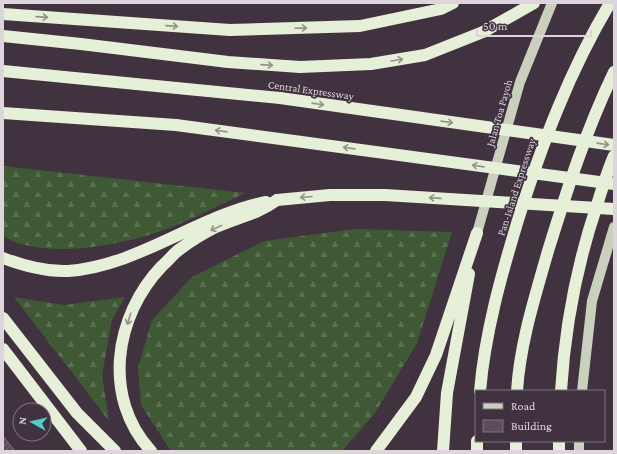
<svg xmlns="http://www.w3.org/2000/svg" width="617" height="454" font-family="'Crimson Pro',serif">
<defs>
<pattern id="forest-firs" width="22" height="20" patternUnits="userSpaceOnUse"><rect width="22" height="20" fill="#3f5935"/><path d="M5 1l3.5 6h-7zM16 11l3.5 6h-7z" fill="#5a7052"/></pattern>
<pattern id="building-hatch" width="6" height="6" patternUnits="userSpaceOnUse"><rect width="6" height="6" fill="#5d4d5c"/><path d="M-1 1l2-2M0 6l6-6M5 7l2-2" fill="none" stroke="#746673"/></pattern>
</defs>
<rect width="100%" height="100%" fill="#413240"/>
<path fill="url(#forest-firs)" d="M3,166L245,193C217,206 186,223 158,232C117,246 41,260 3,236Z
M355,229L452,232L417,343L375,413L342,451H171L141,405L138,368L152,320L192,277L264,241Z
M14,297L64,305L125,297L112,320L102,375L109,421Z"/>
<path fill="url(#building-hatch)" stroke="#7a6878" d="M3,436L15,451H3Z"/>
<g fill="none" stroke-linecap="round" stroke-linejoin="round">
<path stroke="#c9d0bd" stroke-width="10" d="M477,233L520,82L552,3
M582,391L592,301L614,227
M579,451V441"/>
<path stroke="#e6efd7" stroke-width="12" d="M3,14L230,30L360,26L441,9L453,3
M3,36L81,44L228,62L300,67L371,64L425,55L483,32L534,3
M3,71L280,98
M3,113L176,125
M3,258C24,266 46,272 68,271C138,266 197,216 266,202
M3,318L77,413L115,451
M3,349L81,451
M480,391C485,333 501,276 518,220C542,144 569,72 610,3
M517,391C520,343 535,297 548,251C567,190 586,130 614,72
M561,391C565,326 576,267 597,205C602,189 607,172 614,156
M477,441V451
M516,441V451
M151,451C102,398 114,316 162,266C168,261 173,254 180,249C191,241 204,233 216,227C237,218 258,214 277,200
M376,451L416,397L436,355L477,233
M443,451L447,393L469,274
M559,451V441"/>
<path stroke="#e6efd7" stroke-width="12" d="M280,98L614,145
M176,125L614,184
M277,200L330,195H385L614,209"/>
</g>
<defs><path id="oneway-shaft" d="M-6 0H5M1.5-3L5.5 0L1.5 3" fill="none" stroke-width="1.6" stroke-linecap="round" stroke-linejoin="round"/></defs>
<g stroke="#94908c">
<use href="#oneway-shaft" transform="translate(42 17) rotate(4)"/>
<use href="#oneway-shaft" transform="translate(172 26) rotate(4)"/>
<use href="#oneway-shaft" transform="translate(301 28) rotate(-2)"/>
<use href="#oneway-shaft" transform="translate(397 60) rotate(-9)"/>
<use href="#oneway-shaft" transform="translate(267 65) rotate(4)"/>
<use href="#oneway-shaft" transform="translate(318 104) rotate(8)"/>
<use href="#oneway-shaft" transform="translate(447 122) rotate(8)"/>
<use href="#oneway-shaft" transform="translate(221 131) rotate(-172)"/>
<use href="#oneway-shaft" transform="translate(603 144) rotate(8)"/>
<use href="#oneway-shaft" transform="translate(349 148) rotate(-172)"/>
<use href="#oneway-shaft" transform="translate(478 166) rotate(-172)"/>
<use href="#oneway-shaft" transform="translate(306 197) rotate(175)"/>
<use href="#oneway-shaft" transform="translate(435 198) rotate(-176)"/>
<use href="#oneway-shaft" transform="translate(216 228) rotate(155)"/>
<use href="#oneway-shaft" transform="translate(129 319) rotate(107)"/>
</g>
<g text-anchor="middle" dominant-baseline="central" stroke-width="3.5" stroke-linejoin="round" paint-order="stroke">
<g font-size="11" fill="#ddd4dc" stroke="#413240">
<text transform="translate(311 90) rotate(8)">Central Expressway</text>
<text transform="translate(499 113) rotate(-74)">Jalan Toa Payoh</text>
<text transform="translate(516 187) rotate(-72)">Pan-Island Expressway</text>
</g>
</g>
<rect width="617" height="454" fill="none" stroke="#ddd4dc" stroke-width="8"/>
<rect x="475" y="390" width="130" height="52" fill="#413240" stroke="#7f737e"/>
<rect x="483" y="403" width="20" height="6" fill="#c9d0bd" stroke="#7f737e"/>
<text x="511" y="410" font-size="12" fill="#ddd4dc">Road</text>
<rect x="483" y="420" width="20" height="12" fill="#5d4d5c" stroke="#7f737e"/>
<text x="511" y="430" font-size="12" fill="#ddd4dc">Building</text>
<g transform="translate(32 422) rotate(278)"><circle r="19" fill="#413240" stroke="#7f737e"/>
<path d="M0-3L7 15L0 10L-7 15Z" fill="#54cdc7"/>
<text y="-6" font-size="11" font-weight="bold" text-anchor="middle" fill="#ddd4dc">N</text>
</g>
<path d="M477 30v6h114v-6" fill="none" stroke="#ddd4dc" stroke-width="2"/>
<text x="483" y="30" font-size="12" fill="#ddd4dc" stroke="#413240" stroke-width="3" paint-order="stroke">50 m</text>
</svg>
